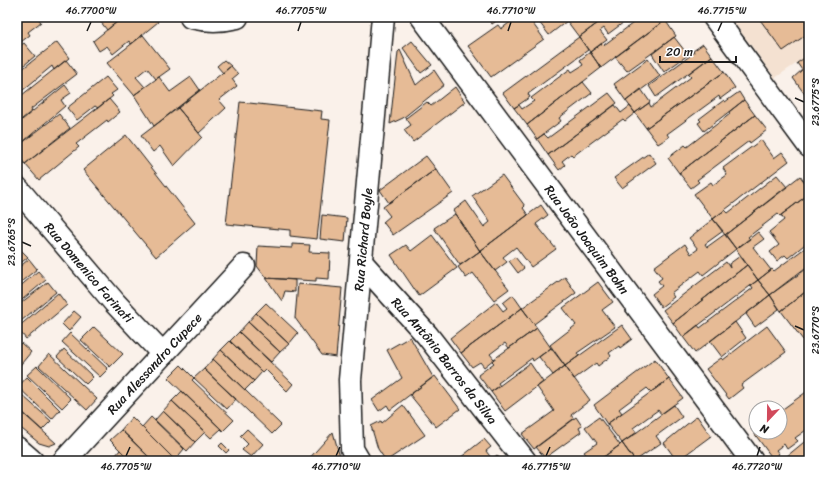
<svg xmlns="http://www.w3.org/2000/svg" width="826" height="478" font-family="Sriracha,sans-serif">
<rect width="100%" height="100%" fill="#faf1ea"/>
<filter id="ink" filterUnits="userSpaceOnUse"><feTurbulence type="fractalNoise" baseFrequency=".025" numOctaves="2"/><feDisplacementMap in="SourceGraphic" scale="8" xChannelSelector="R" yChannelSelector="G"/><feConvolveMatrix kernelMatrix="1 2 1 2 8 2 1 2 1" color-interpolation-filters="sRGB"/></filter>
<g filter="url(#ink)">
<path fill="#f4e1d1" d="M730,17H809V55L775,78Z"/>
<path fill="#e6bb96" stroke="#1c1c1c" d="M26,17H37L41,22L28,32L30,35L17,45V24Z
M97,17H123L107,30Z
M123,17H154L158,22L131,44L129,41L113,54L107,46L99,51L93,41Z
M487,17H502L492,24Z
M517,17H528L544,39L491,77L468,46L498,25L501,29Z
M542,17H564L567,21L549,35L539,22L543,19Z
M573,17H606L579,37L567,21Z
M606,17H631L608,34L604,28L600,31L607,40L590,52L579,37Z
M641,17H662L665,20L601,68L590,52L602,43L604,45Z
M758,17H809V33L783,51Z
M665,20L676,36L627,71L615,57Z
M143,35L170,69L156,79L147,68L136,77L145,87L134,95L107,63Z
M579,37L588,50L528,94L530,97L514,108L503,93Z
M674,37L688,55L664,72L652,54Z
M412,41L432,65L421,73L403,48Z
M57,42L69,58L54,70L52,66L17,95V73Z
M24,43L35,56L17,71V48Z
M703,44L712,56L656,97L649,86L694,53L693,51Z
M400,50L416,85L434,70L444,85L403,118L390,124L398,52Z
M590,52L601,68L527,125L514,108L519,105L522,109L534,101L531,98L570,69L572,72L583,65L580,60Z
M809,55V100L793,78L802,70L797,63Z
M712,56L724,72L646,128L635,113L649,103L651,107L691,77L688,74Z
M648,59L660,76L626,101L614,84Z
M66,60L77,74L31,109L32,111L17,123V99Z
M224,60L231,66L223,73L217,66Z
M231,66L238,74L232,79L237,86L219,100L226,108L199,133L178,108Z
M724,72L735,88L720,99L719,96L667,134L669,137L658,144L646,128Z
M106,77L117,90L111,94L113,96L98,108L95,106L77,120L67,108Z
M159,77L170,92L191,77L200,90L154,126L134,95Z
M583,82L592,93L559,118L561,121L537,139L527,125Z
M65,85L71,93L61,100L65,106L17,147V124Z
M455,87L465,102L413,142L404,130L411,125L406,118L427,102L431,106Z
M641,89L650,102L635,113L626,101Z
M739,92L744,100L704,131L698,123L701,121L699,119L724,100L725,102Z
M609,93L617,103L548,155L537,139L544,134L548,138Z
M109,99L120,112L108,122L107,120L76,144L79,147L39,180L25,164Z
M744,100L755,115L679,173L668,158L685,145L687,147L730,114L729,112Z
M240,102L322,111L321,119L330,120L317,239L290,236V230L226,224Z
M615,105L621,113L630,106L635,113L625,121L623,119L573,156L571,154L562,161L565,165L559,170L548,155Z
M178,108L202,137L174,166L160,146L153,152L141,136Z
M59,114L70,128L25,164L17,154V147Z
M755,115L767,130L750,143L749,141L697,180L699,182L691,188L679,173Z
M126,135L195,223L156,257L83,170Z
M761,140L774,158L782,152L789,161L713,219L694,194L711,182L713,185L727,175L723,168Z
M649,153L656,163L622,188L614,178Z
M426,156L436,169L389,203L380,190Z
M436,169L453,193L393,235L383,222L390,216L383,207Z
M502,175L525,206L523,208L528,215L480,251L453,211L466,201L484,227L490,222L472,196Z
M777,175L787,187L725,235L713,219L725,210L728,213Z
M800,176L809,188V194L780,216L778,214L748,237L750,239L736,249L725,235Z
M809,194V241L788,258L785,255L777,261L770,252L779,245L769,232L784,220L781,215Z
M541,205L548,215L536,224L556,249L531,267L516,247L503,257L507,262L495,271L480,251Z
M455,214L480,251L460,265L434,228Z
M322,215L347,218L345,242L320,239Z
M713,219L723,231L705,244L707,247L725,234L736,249L703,275L700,271L671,293L674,297L661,307L652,294L662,286L658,281L662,278L654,267L685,244L691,254L698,249L689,238Z
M758,232L764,239L753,247L771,270L758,280L736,249Z
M432,235L457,268L419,296L391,255L406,245L411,251Z
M292,244L310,245L309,252L330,253L329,279L316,278V281L266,278L257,266L258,246L292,248Z
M809,245V265L770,295L758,280L772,269L774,271Z
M20,249L28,257L17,266V251Z
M480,251L509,289L494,300L473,273L466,278L458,267Z
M740,256L747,265L673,323L663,310L726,262L730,268L729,264Z
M515,257L524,268L518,273L509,261Z
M29,259L37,269L17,285V269Z
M747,265L758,280L683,337L673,323Z
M809,267V289L781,311L770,295Z
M38,271L46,280L17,304V289Z
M565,277L576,293L534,324L522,308Z
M266,278L295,280V292L285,291L282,301Z
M758,280L770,295L695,353L683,337L698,325L700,328L753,288L751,285Z
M48,282L56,292L21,321L17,317V306Z
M598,282L613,302L602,310L615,327L577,353L579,356L565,366L550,345L576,325L563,308Z
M298,284L342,288L336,357L322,355L295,318Z
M809,289V335L803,340L781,311Z
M58,293L67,305L26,339L17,328Z
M513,295L522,308L461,353L450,338L496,302L503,311L507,308L503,303Z
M770,295L779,309L755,327L746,314Z
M266,303L298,333L289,344L256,313Z
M522,308L537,328L509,348L505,343L502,345L490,354L494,359L484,367L480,362L472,367L461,353Z
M74,311L81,317L69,331L62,324Z
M256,313L289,344L280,352L248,322Z
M248,322L280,352L271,362L239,332Z
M735,322L746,338L722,357L710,341Z
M622,325L632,339L620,348L619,346L609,353L611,356L598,366L596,363L574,379L565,366Z
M767,326L786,352L741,385L743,388L729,399L706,369L721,358L723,360Z
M94,327L123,354L110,367L81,340Z
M537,328L551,348L533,361L532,358L498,383L500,386L491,392L478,375L494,363L492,361L494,359Z
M239,332L293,384L287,391L265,369L262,372L230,341Z
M70,333L108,369L100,377L62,342Z
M410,337L433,377L390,410L387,405L379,411L372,400L402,378L387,350Z
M230,341L262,372L254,381L221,350Z
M21,343L31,352L17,369V347Z
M551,348L565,366L553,375L539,357Z
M64,349L93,377L86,384L57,357Z
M221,350L254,381L245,390L213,359Z
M49,354L97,399L87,410L39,366Z
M213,359L281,425L272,434L204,369Z
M655,359L669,379L651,392L647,388L619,409L622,413L607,424L594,405Z
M530,363L543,382L505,411L491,392Z
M181,365L194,378L192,380L234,420L223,431L168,378Z
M37,366L71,399L62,408L27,375Z
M565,366L590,400L571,415L574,419L534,449L522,434L554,411L537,387Z
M204,369L236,399L227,409L194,378Z
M435,376L460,409L436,427L410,395Z
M27,377L60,410L52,419L18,387Z
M669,379L683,398L661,414L658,410L633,428L637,433L622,443L607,424Z
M809,390V428L795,438L798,441L787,449L784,444L776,450L779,454L773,459L751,429L756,425V432H780V411Z
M182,391L221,429L211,438L172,401Z
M22,395L51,421L42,430L17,407V400Z
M172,401L205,432L195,442L163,411Z
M403,405L425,435L386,461L378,449L371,426L381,421L382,423Z
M674,405L682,417L656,436L661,443L635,461L622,443Z
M17,408L56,443L49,446L39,443L17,425Z
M163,411L195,442L187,451L155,420Z
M697,416L711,436L677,461L664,443Z
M132,417L176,461H153L121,430Z
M151,417L184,449L175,460L142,427Z
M576,417L582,426L579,428L581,432L545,458L536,447Z
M599,417L620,445L598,461H591L584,452L597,443L585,427Z
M247,429L263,444L251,457L242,450L248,444L240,436Z
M121,430L131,439L153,461H131L110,440Z
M333,432L341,461H307Z
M809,438V457L804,461H781Z
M484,439L491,447L486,451L492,459L497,455L501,461H462L460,458Z
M222,443L229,450L226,453L219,446Z
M622,443L635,461H598L620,445Z
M120,450L131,461H111Z"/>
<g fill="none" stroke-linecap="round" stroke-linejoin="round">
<defs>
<g id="minor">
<path d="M191,17C207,21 221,21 237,17"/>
<path id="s1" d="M422,17L752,461"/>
<path d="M714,17L809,146"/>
<path id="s2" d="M17,188L115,303L163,354"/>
<path id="s3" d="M362,263L427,335L525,461"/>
<path d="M17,448L32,461"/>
<path id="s4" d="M64,461L244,266"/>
<path id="s5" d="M359,461L352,449L350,380L383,17"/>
</g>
</defs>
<use href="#minor" stroke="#1c1c1c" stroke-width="25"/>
<use href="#minor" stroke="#fff" stroke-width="22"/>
</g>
</g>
<path fill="none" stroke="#1c1c1c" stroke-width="1.5" d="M87,31L91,22M298,31L301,22M508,31L511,22M718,31L722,22M795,98L804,102M22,242L31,246M795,326L804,330M126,456L130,447M336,456L340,447M546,456L550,447M757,456L760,447"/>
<g text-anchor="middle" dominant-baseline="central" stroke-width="4" stroke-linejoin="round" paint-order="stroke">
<g font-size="13" fill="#1c1c1c" stroke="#fff">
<text stroke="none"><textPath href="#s1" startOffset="277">Rua João Joaquim Bohn</textPath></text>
<text stroke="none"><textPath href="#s5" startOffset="224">Rua Richard Boyle</textPath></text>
<text stroke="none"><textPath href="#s2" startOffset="111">Rua Domenico Farinati</textPath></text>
<text stroke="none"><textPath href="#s3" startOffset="128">Rua Antônio Barros da Silva</textPath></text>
<text stroke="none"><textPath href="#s4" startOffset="133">Rua Alessandro Cupece</textPath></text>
</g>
</g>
<rect width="826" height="478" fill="none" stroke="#fff" stroke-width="44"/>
<g transform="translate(768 420) rotate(202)"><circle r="19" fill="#ffffff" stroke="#a4a4a4"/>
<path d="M0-3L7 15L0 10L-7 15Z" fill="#d1495b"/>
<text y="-6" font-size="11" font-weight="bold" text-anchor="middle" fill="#1c1c1c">N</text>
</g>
<path d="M660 56v6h76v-6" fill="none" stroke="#1c1c1c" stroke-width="2"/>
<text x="666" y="56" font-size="12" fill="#1c1c1c" stroke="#ffffff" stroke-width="3" paint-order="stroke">20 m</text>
<rect x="22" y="22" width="782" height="434" fill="none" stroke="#1c1c1c" stroke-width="1.5"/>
<g font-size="10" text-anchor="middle" fill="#1c1c1c">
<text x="91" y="14">46.7700°W</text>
<text x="301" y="14">46.7705°W</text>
<text x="511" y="14">46.7710°W</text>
<text x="722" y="14">46.7715°W</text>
<text transform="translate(815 102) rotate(-90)" y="4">23.6775°S</text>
<text transform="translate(11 242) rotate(-90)" y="4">23.6765°S</text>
<text transform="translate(815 330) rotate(-90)" y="4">23.6770°S</text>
<text x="126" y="470">46.7705°W</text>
<text x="336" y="470">46.7710°W</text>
<text x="546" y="470">46.7715°W</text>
<text x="757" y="470">46.7720°W</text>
</g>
</svg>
